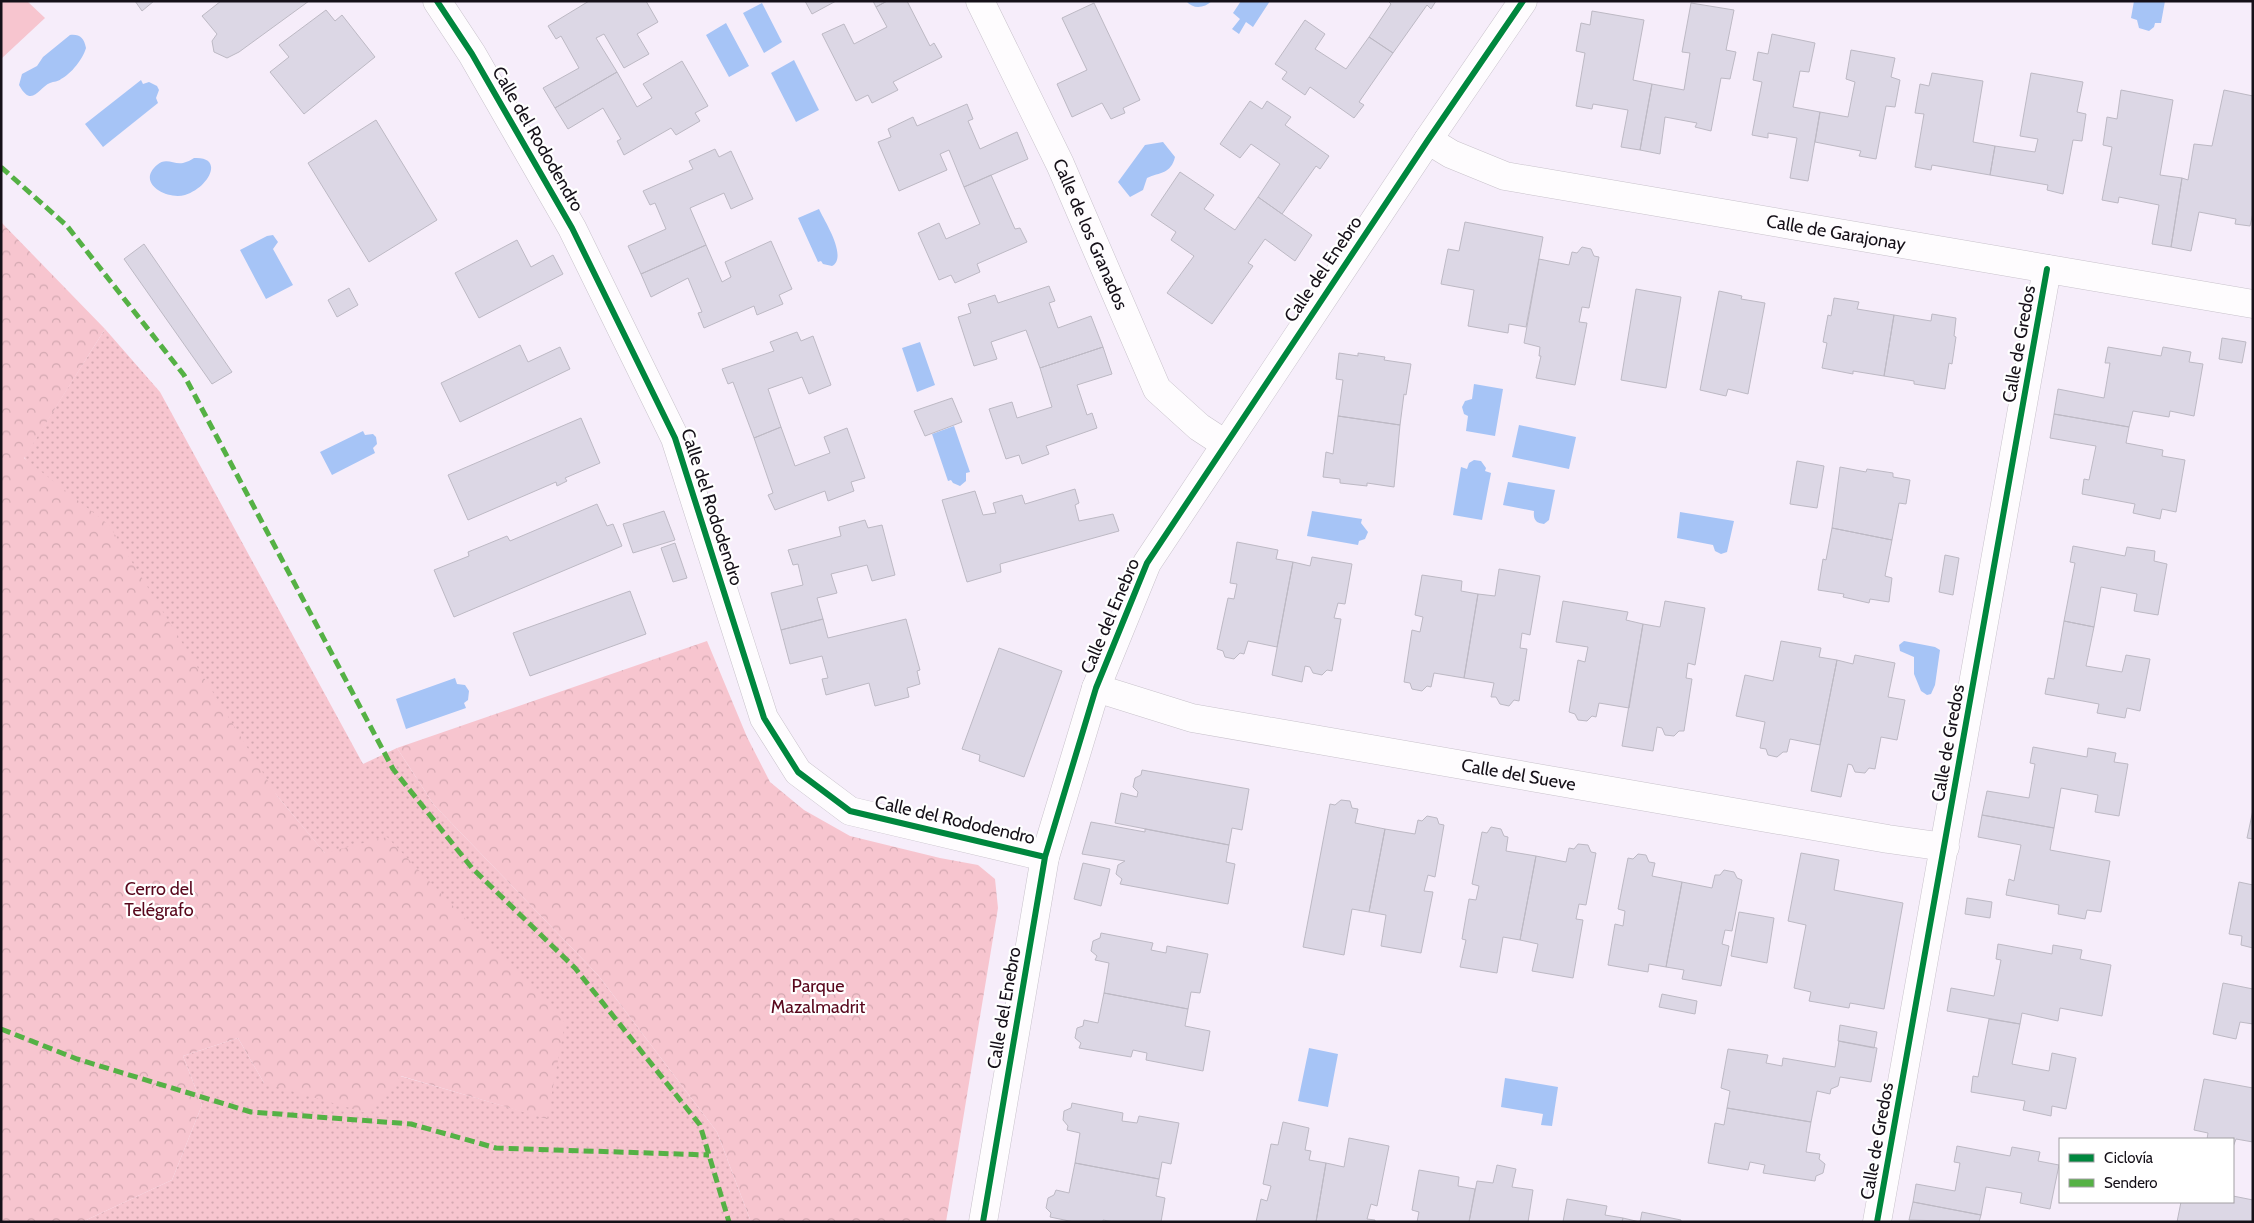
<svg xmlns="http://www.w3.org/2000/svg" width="2254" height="1223" font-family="Cabin,sans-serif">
<defs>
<pattern id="grass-dots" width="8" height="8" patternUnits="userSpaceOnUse" patternTransform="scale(1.25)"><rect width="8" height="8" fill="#f7c5cf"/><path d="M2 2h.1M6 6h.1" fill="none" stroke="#d3a8b1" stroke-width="1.8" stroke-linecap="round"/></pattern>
<pattern id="park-crowns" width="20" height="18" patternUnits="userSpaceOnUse" patternTransform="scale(1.25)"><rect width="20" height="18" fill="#f7c5cf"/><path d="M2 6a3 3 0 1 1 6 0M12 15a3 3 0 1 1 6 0" fill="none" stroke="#d3a8b1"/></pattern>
</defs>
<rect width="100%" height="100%" fill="#f6edfa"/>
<path fill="url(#grass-dots)" d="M105,329L160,392L363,764L397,748L434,805L598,975L717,1132L751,1222H82L172,1180L202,1105L183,1056L238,1038L264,1083L400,1076L546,1118L278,797L24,457Z"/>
<path fill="url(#park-crowns)" d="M1,222L105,329L24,458L109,525L278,797L325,853L387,837L565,1023L547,1119L401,1076L367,1113L264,1083L238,1038L183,1056L202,1105L172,1180L82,1222H1Z
M707,641L747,737L770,782L804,810L850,836L940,858L978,865L995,879L998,908L946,1222H751L717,1132L598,975L434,805L397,748Z"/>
<path fill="#f7c5cf" d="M1,1H27L45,18L1,59Z"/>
<path fill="#a6c4f6" d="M1186,1H1212C1204,8 1194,10 1186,1Z
M1241,1H1270L1253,27L1246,22L1239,34L1232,29L1240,19L1233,13Z
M2134,1H2165L2161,23H2155L2154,27L2149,31L2139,28L2137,20L2131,18Z
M762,3L782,42L764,53L743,13Z
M726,23L749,66L729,77L706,35Z
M70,35C80,34 84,38 86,48C83,59 71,74 61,79C58,82 54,81 50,83C39,87 32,109 19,85L22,74L37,66L43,57Z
M794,60L819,110L796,122L771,73Z
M141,80L143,84L149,82L157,86L159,90L156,98L158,103L103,147L85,124Z
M1163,142L1175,157C1171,174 1160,172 1147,178L1143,190L1130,197L1118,182L1145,145Z
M194,158C225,156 209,188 185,195C166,200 136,183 157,165C166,157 174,165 183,163C187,162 191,160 194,158Z
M819,209C825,222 848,257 832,266L823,264L821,261L818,262L798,218Z
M273,235L278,242L273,249L293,285L266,299L240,250L267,236Z
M920,342L935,385L917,392L902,348Z
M1474,384L1503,389L1495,436L1466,431L1468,416L1464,414L1462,407L1465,401L1472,399Z
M1519,425L1576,437L1569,469L1512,457Z
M954,426L970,472L966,473V481L960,486L953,483L951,480L948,481L932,434Z
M363,431L365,435L373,434L376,437L377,444L373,448L375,453L332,475L320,452Z
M1474,460L1481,461L1486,468L1485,471L1491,473L1482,520L1453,515L1461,467L1467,469L1469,463Z
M1508,482L1555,490L1549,520L1544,524C1536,523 1533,520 1534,511L1503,505Z
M1312,511L1362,519L1361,523L1368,532L1365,539L1359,541L1358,545L1307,536Z
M1680,512L1734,521L1727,552L1721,554L1715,551L1713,545L1677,538Z
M1904,641L1935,647L1940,650L1935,685L1931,694L1927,695L1921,691L1914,674V657L1900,651L1899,645Z
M455,678L457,684L465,685L469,691L468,700L464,703L466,708L406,729L396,699Z
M1309,1048L1338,1054L1328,1107L1298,1101Z
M1505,1078L1558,1087L1552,1126L1541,1125L1543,1114L1501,1107Z"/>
<path fill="#dcd7e5" stroke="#bdb9c4" d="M135,1H154L142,11Z
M221,1H309L239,52L227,58L214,52L212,41L217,34L202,16Z
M589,1H646L658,22L637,34L649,54L624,68L604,34L596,38L617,72L555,108L543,88L579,68L561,36L556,39L548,26Z
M805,1H836L812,14Z
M873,1H887L876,7Z
M887,1H907L930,46L934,43L942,57L893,82L898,90L872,103L868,95L856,101L822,34L844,24L854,44L887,27L876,7Z
M1388,1H1436L1431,9L1427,5L1393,53L1369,37L1391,4Z
M1094,3L1140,100L1123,108L1125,113L1111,119L1102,103L1072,117L1057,84L1087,70L1062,18Z
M1691,3L1734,10L1726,50L1736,52L1730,79L1721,78L1711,131L1695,127L1697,123L1665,117L1660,154L1640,150L1652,84L1684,90L1690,53L1682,52Z
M326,10L335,21L342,15L375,57L304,114L270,72L289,57L279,45Z
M1592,11L1644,20L1633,80L1652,84L1640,150L1621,147L1628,110L1593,104L1592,109L1576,106L1585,53L1576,51L1581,23L1590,25Z
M1305,20L1325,34L1315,49L1346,69L1369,37L1393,53L1359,102L1364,105L1354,118L1310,87L1305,95L1282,79L1287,72L1275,64Z
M1772,34L1815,43L1809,72L1800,71L1793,107L1820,112L1808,181L1790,178L1797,138L1768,133V138L1752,135L1762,82L1753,80L1758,52L1768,54Z
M1851,50L1895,58L1891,77L1900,80L1895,107L1886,106L1876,159L1859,156L1861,151L1815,142L1820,112L1848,117L1855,82L1846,79Z
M682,61L708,106L695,113L700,121L676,135L671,128L624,155L617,141L621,139L603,108L568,129L555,108L617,72L637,107L652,98L643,84Z
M1932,73L1983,81L1973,142L1995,146L1990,175L1932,165L1931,170L1915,167L1924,114L1915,113L1920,84L1929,86Z
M2031,73L2083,82L2077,112L2086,114L2082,141L2073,140L2063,194L2047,190L2048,185L1990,175L1995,146L2035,152L2038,139L2020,136Z
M2121,90L2173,100L2160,175L2182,178L2171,247L2152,244L2159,205L2119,197L2118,203L2102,200L2112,147L2103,145L2107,117L2117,119Z
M2224,90L2253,96V213L2250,226L2235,224L2236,219L2199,212L2191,251L2171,247L2182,178L2188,180L2194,144L2212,146Z
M1250,101L1262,109L1267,101L1291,117L1285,125L1329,156L1320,169L1316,166L1282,214L1258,197L1280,164L1251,144L1240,158L1220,144Z
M967,104L973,119L968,121L980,149L1017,132L1028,159L964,187L949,150L940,154L947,170L899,191L878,142L891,137L888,129L913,117L917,126Z
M376,120L437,220L369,262L308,163Z
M715,149L719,157L731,151L753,199L731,209L724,193L690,208L706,245L641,274L628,246L666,229L655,203L650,205L643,191L693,169L689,161Z
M1180,172L1214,195L1204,209L1235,230L1258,197L1312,235L1295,261L1265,239L1248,263L1253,266L1212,324L1167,293L1194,256L1171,240L1176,232L1151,215Z
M991,175L1015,229L1020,228L1027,242L977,264L980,272L955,283L951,275L939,280L918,233L939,223L946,239L980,224L964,187Z
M1465,222L1543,237L1526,327L1509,324L1508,333L1468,326L1474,290L1441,284L1448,249L1459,251Z
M517,240L531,267L553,255L563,274L479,318L455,273Z
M771,241L792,289L779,295L783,304L757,315L754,306L704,328L698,313L702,312L688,278L651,297L641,274L706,245L722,282L731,277L725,262Z
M144,244L232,372L212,384L124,259Z
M1582,247L1591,249L1594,256L1599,257L1589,308L1582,307L1579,322L1587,323L1575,385L1536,378L1541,356H1539L1540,347L1524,343L1539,259L1569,265L1572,252L1577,253Z
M1049,286L1055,301L1049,303L1058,328L1091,316L1103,347L1040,368L1026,330L991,342L997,359L974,366L958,317L971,313L968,304L995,295L998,303Z
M349,288L358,305L337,317L328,300Z
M1636,289L1681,297L1666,388L1621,380Z
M1719,291L1742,296L1741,299L1765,303L1748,394L1728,389L1726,396L1700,390Z
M1834,298L1859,302L1857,309L1894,315L1884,376L1853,371V374L1822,368L1827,343L1823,342L1828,315L1831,316Z
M1932,314L1956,318L1954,336L1956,337L1952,364L1949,363L1945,389L1914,384V381L1884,376L1894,315L1931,321Z
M797,332L801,341L813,336L831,385L809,394L802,377L768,389L781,427L754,438L733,382L728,384L722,369L774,351L770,342Z
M2222,338L2246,342L2242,363L2219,359Z
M520,345L528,362L560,347L570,369L460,422L441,383Z
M1103,347L1112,374L1077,385L1087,415L1092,413L1097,428L1046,446L1049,454L1022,464L1019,455L1006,459L989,409L1012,402L1017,418L1052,407L1040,368Z
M2108,347L2161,356L2163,347L2191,352L2189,362L2203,364L2194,416L2170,411L2169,417L2133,411L2129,427L2054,414L2058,389L2104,398L2110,363H2105Z
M1339,353L1358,356V353L1385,357L1384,360L1411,364L1406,395L1404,394L1400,425L1338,416L1343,380L1336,379Z
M952,398L962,422L925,436L914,411Z
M2054,414L2129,427L2126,443L2163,450L2162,456L2185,460L2176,512L2162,509L2160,519L2133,513L2135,504L2082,494L2084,479L2089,480L2096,446L2050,438Z
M1338,416L1400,425L1394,487L1367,483V486L1340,483V479L1323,477L1326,452L1333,454Z
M581,418L600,463L565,478L567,481L557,486L556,482L468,520L448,475Z
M781,427L795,466L830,453L824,437L847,428L865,478L851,482L854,491L828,501L825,491L775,510L768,495L773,493L754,438Z
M1797,461L1824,466L1817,508L1790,504Z
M1840,467L1866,472L1867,469L1893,473V477L1910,480L1906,504L1899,503L1892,540L1832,528Z
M1075,489L1079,503L1075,505L1079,521L1113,514L1119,531L1000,564L1001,572L967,582L942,500L975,491L983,515L996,513L993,503L1022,495L1025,504Z
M597,504L607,526L613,524L622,546L454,617L434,570L469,556L468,552L507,536L510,541Z
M664,511L675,540L633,553L623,524Z
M865,520L868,528L882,525L895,575L872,581L867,565L831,574L837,593L817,598L823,619L781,630L771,593L803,585L798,564L793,565L788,550L841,536L839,527Z
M1832,528L1892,540L1885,576L1892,578L1889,602L1870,599L1869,603L1843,597L1844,594L1818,590L1823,559L1826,560Z
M1237,542L1278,550L1276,559L1293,562L1277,647L1248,641L1244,654L1240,653L1234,659L1225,657L1223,651L1217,649L1228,598L1234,599L1237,584L1230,583Z
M675,543L687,578L673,582L661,548Z
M2073,546L2125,556L2127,547L2155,551L2154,561L2167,564L2158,615L2134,611L2137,594L2101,587L2094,627L2064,621L2075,563L2070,562Z
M1945,555L1959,558L1953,595L1939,592Z
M1312,557L1352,564L1345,604L1338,603L1334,618L1341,619L1332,671L1327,670L1322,675L1313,673L1310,667L1305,666L1302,682L1272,675L1293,562L1310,566Z
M1499,569L1540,576L1530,635L1522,633L1520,648L1527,649L1519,701L1514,700L1509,706L1500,704L1496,697H1491L1494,683L1464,678L1478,594L1495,596Z
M1422,575L1462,581L1461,591L1478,594L1464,678L1434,673L1431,687L1427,686L1422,691L1412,689L1410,683L1404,682L1412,630L1420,632L1423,617L1415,615Z
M630,591L646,634L530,676L513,633Z
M1563,601L1628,612L1626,620L1643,624L1629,708L1599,703L1596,717L1592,716L1587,721L1578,720L1575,714L1569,712L1578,660L1585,662L1588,647L1556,642Z
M1665,601L1705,608L1695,665L1688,663L1686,678L1692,679L1684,731H1679L1674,736L1665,735L1662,728L1657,727L1653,751L1622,746L1643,624L1660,627Z
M823,619L828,638L906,619L920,670L917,671L920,684L907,688L909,697L875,706L869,683L826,695L822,679L828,678L822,656L790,664L781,630Z
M2064,621L2094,627L2086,666L2122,672L2126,655L2150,659L2140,711L2127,708L2125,718L2097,713L2099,704L2045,694L2048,678L2054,679Z
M1781,641L1821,648L1819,657L1837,660L1820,745L1790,739L1787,752H1783L1777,757L1768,755L1766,749L1760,748L1765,722L1736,716L1745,675L1773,681Z
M999,648L1062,671L1024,777L979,761L980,755L962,749Z
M1855,655L1895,663L1888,697L1905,700L1897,740L1881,737L1875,769L1869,768L1865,773L1855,772L1852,765L1848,764L1841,797L1811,791L1837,660L1853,664Z
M2033,747L2087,757L2088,748L2116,753L2114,762L2128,764L2119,816L2095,812L2098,795L2061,788L2054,828L1982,815L1987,791L2029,798L2035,764L2030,763Z
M1142,770L1249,789L1242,830L1232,828L1229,845L1115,823L1121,793L1137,797L1138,792L1133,787L1135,778L1141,775Z
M1341,800L1350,801L1352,808L1358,809L1355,823L1385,829L1369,912L1352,909L1344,955L1303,947L1330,804L1335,805Z
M2253,810V839L2247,838Z
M1982,815L2054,828L2050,850L2110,861L2101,912L2087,910L2085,919L2058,914L2059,905L2006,895L2009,879L2014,881L2021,845L1978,837Z
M1427,816L1437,818L1439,824L1444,825L1435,877L1428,875L1424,891L1433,892L1421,953L1381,946L1386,915L1369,912L1385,829L1415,834L1418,820L1422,821Z
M1091,822L1145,832V829L1229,845L1226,862L1235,864L1228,904L1120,884L1122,879L1116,874L1118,865L1125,861L1082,854Z
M1491,827L1501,829L1504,836L1508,837L1506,851L1536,856L1520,940L1503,937L1497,973L1460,967L1466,940L1462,939L1469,899L1476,900L1479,886L1472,884L1482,832L1487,833Z
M1578,844L1588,845L1591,852L1596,853L1586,905L1579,904L1576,919L1583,920L1573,978L1532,971L1538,944L1520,940L1536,856L1566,862L1569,848L1574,849Z
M1801,853L1839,860L1834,890L1903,903L1884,1009L1850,1003L1849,1008L1809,1001L1811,992L1794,988L1806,925L1788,921Z
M1638,854L1646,855L1649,862L1655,863L1652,876L1682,882L1666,967L1649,964L1648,972L1608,965L1615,924L1623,926L1625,911L1618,909L1628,858L1633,859Z
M1083,863L1110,869L1101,906L1074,899Z
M1724,870L1734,872L1737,878L1742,880L1732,931L1725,930L1722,944L1729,946L1721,986L1682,979L1684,970L1666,967L1682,882L1712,888L1715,875H1720Z
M2239,882L2253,885V948L2241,945L2242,936L2229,934Z
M1967,898L1992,902L1990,918L1965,914Z
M1739,912L1774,918L1767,963L1731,956Z
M1101,933L1153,943L1151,950L1166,953L1167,946L1208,954L1200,993L1191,992L1188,1009L1104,993L1109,963L1095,960L1097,956L1091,951L1093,941L1100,938Z
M1998,944L2052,954L2053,945L2082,950L2080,959L2111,965L2102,1016L2060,1008L2058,1021L2022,1013L2020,1024L1947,1011L1951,988L1994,996L2001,960L1996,959Z
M2223,983L2253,989V1024L2240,1022L2236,1039L2213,1034Z
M1104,993L1188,1009L1185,1026L1210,1031L1203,1071L1146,1060L1147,1053L1133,1050L1131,1057L1079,1048L1081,1043L1075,1038L1077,1028L1083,1026L1084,1020L1098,1023Z
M1662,994L1697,1001L1695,1014L1659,1007Z
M1989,1019L2020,1024L2012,1064L2049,1071L2052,1053L2076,1058L2066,1109L2052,1106L2051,1116L2023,1110L2025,1101L1971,1092L1973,1076L1978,1077Z
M1840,1025L1877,1032L1874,1048L1838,1041Z
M1839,1041L1877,1048L1871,1082L1840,1077L1838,1086L1831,1089L1830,1094L1817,1091L1811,1122L1727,1108L1730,1091L1721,1088L1728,1049L1768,1055L1766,1063L1782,1066L1783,1058L1835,1067Z
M2204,1079L2253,1088V1142L2236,1139L2233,1147V1139H2207L2208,1133L2194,1130Z
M1072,1103L1123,1113L1122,1121L1137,1123L1139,1116L1179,1123L1171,1164L1162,1162L1159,1179L1075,1163L1080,1133L1067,1130L1068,1126L1063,1120L1064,1111L1071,1108Z
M1727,1108L1811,1122L1806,1152L1820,1154L1819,1159L1825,1164L1823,1173L1816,1176L1815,1181L1763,1173L1765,1165L1750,1162L1748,1170L1708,1163L1715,1123L1724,1125Z
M1283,1122L1309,1128L1305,1150L1311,1151L1309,1160L1326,1163L1316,1222H1256L1261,1199L1267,1201L1271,1186L1263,1184L1271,1144L1278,1145Z
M1349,1138L1389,1146L1377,1206L1371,1204L1367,1219L1375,1220V1222H1316L1326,1163L1344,1167Z
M1957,1146L2010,1156L2012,1147L2040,1152L2038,1161L2059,1165L2050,1209L2020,1203L2022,1193L1986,1187L1981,1215L1913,1202L1916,1184L1955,1191L1960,1163L1954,1162Z
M1075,1163L1159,1179L1156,1196L1165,1198L1161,1222H1114L1103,1220V1222H1074L1050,1217L1051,1213L1046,1208L1048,1198L1054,1195L1056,1190L1069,1193Z
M1497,1165L1516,1169L1512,1187L1533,1190L1528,1222H1469L1477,1181L1493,1183Z
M1419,1170L1459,1177L1458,1186L1475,1189L1469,1222H1417L1419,1212L1412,1210Z
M2233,1196L2253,1200V1222H2177L2181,1202H2233Z
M1567,1199L1607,1206L1605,1215L1623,1218L1622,1222H1563Z
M1913,1202L1981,1215L1979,1222L1909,1220Z
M1642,1212L1681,1220V1222H1622L1623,1218L1640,1222Z"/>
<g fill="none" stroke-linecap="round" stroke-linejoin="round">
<defs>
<g id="minor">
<path d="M437,1L472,54L572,228L675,438L764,718L798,772L850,811L1045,857"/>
<path id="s1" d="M980,1L1060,164L1157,389L1199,427L1225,444"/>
<path id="s2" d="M1428,140L1451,154L1505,176L2253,304"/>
<path id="s3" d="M1096,688L1192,718L1888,839L1945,847"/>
<path d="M983,1222L1045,857L1096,688L1147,563L1428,140L1523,1"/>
<path d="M1877,1222L2047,269"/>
</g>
</defs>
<use href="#minor" stroke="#c8c2cb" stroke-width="29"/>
<use href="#minor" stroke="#fefcfe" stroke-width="28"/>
<path stroke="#55b145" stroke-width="5" stroke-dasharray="10 5" stroke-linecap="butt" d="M1,167L67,226L184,375L393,769L472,868L575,968L700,1125L729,1222
M1,1029L77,1059L251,1112L411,1124L496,1148L709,1155"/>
<defs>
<path id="cycleway" d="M437,1L472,54L572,228L675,438L764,718L798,772L850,811L1045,857
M983,1222L1045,857L1096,688L1147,563L1428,140L1523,1
M1877,1222L2047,269"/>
</defs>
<use href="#cycleway" stroke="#fff" stroke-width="9"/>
<use href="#cycleway" stroke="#00873e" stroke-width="6"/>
</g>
<g text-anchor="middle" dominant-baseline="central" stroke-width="4.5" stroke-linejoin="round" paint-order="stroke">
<g font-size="18" fill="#151018" stroke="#fff">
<text transform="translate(538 139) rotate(60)">Calle del Rododendro</text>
<text stroke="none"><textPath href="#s2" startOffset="421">Calle de Garajonay</textPath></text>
<text stroke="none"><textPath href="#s1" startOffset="258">Calle de los Granados</textPath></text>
<text transform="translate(1323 269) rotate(-56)">Calle del Enebro</text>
<text transform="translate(2019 344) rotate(-80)">Calle de Gredos</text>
<text transform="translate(712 507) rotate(72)">Calle del Rododendro</text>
<text transform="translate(1110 616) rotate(-67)">Calle del Enebro</text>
<text transform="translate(1948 743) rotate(-80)">Calle de Gredos</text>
<text stroke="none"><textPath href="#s3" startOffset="432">Calle del Sueve</textPath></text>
<text transform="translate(955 820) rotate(13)">Calle del Rododendro</text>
<text transform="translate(1004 1008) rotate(-80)">Calle del Enebro</text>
<text transform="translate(1877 1141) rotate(-80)">Calle de Gredos</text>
</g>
<g font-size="18" fill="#58071c" stroke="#fff">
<text x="159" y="889">Cerro del<tspan x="159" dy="21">Telégrafo</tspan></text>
<text x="818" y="986">Parque<tspan x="818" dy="21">Mazalmadrit</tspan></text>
</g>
</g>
<rect width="2254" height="1223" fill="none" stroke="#151018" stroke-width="5"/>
<rect x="2059" y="1138" width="175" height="65" fill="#ffffff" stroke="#a19fa3"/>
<rect x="2069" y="1154" width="25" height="8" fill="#00873e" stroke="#a19fa3"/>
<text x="2104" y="1163" font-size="15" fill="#151018">Ciclovía</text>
<rect x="2069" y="1179" width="25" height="8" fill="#55b145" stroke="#a19fa3"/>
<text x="2104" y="1188" font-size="15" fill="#151018">Sendero</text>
</svg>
